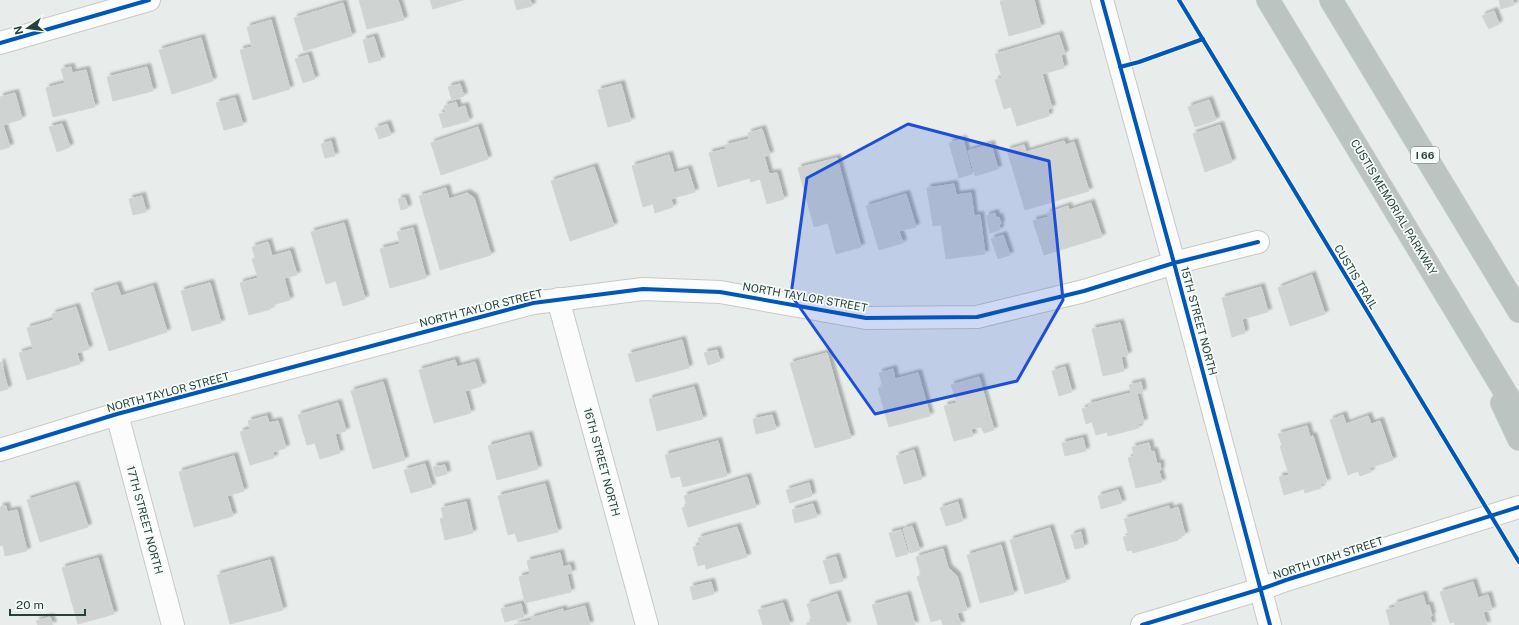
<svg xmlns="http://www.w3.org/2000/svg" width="1519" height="625" font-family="'Public Sans',sans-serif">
<defs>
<filter id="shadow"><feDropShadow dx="3.5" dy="-3.5" stdDeviation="1" flood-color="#0004"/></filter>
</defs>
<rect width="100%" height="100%" fill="#e8edeb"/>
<path fill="#cfd4d2" stroke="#d1d6d4" filter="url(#shadow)" d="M359,0H398L404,20L367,29Z
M430,0H463L433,9Z
M514,0H530L532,6L517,10Z
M1034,0L1041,27L1009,36L1000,1Z
M1499,0H1513L1514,5L1501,9Z
M343,3L352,36L304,51L294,18Z
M1494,11L1499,24L1489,29L1482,16Z
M271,20L290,89L253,100L240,50L252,47L247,27Z
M1059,35L1065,54L1061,55L1064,68L1042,74L1052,108L1048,109L1049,116L1017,126L1011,107L1004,109L995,80L1002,78L995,54Z
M374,37L381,60L369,63L363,40Z
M201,38L213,81L172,94L159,50Z
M308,55L315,79L303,83L295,59Z
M71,67L72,73L86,70L95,107L53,117L46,88L65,83L61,69Z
M147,67L153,91L113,101L107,77Z
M460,84L464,96L452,100L448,87Z
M621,84L631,121L608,127L598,90Z
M15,93L22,119L3,125L10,147L0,150V97Z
M235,98L243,125L224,130L216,103Z
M1209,100L1216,120L1195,127L1188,107Z
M456,102L458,108L465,106L469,121L443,128L439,114L446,112L444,106Z
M62,124L70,147L57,152L49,127Z
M387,124L391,135L379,139L375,128Z
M1220,125L1232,162L1205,172L1193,134Z
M478,127L488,159L441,175L431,143Z
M762,129L770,155L764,156L769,174L777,173L784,199L767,204L760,179L751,182L750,178L718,187L709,153L726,149L725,145L749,139L748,133Z
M963,139L972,174L959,178L949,143Z
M331,141L335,156L325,158L321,144Z
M1064,141L1066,145L1074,142L1089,191L1025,210L1007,150L1024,145L1026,152Z
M991,144L998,169L975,176L968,151Z
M669,155L674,173L688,169L695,192L671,199L673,207L655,213L653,204L643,207L632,166Z
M837,158L861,247L836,254L828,223L814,227L798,168Z
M594,167L614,226L570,241L551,181Z
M954,184L956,195L971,193L974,216L980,215L985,254L946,259L941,225L933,226L927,188Z
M446,188L449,199L467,193L474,198L491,255L440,270L419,196Z
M906,194L916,227L899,231L903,243L879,250L866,206Z
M142,196L146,212L133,215L129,199Z
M405,198L408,208L401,210L398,199Z
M1091,203L1102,237L1044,255L1033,221L1049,217L1047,213L1068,206L1069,210Z
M995,213L996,218L999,217L1001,224H999L1000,230L990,233L986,216Z
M344,223L365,299L343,306L336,281L326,284L311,232Z
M413,228L426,278L390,288L380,249L400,244L397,232Z
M1003,235L1010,255L998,259L991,239Z
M268,242L272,256L290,251L297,275L284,278L290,300L269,306L271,309L249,315L240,283L258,278L252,259L255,258L252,247Z
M1312,275L1325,314L1290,326L1278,288Z
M210,283L221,323L192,331L181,291Z
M117,285L121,296L153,286L167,332L109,351L91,293Z
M1261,287L1268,312L1242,319L1245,333L1232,337L1222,298Z
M76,307L89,349L77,353L80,364L27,380L19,353L33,349L27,328L54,320L52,314Z
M1120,323L1128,355L1121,357L1124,371L1103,376L1092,329Z
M682,340L689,368L636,382L628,354Z
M717,350L720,361L708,365L704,353Z
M827,353L851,438L815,448L790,363Z
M455,360L457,367L475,362L482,386L465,391L471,413L434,423L419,370Z
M1,362L8,389L0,391V363Z
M1065,367L1072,392L1059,396L1052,371Z
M893,369L895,379L918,373L930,416L889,427L878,388L883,387L879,373Z
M979,377L994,430L984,433L981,427L971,429L973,436L954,441L944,406L957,403L951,385Z
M383,382L405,460L373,469L351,391Z
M1141,382L1143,392L1137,394L1144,422L1138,424L1139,428L1108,436L1107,432L1096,435L1092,422L1086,424L1082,409L1089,407L1088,404L1131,393L1129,385Z
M694,387L703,419L657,431L649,399Z
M338,403L346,431L335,434L340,453L320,459L315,443L307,445L298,415Z
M772,415L776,429L756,434L753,419Z
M1343,415L1346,424L1368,416L1371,424L1380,421L1393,460L1369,468L1371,472L1360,476L1358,471L1348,475L1330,420Z
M267,416L269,423L278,421L286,448L273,452L274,458L250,465L240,432L250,429L248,421Z
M1307,426L1310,437L1313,436L1327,482L1320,484L1321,488L1305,493L1304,489L1284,495L1279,477L1289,475L1280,446L1282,445L1278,434Z
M529,435L538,469L497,480L488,446Z
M1083,438L1086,451L1065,456L1062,443Z
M718,441L727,476L683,487L680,476L671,478L665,455Z
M1149,443L1151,452L1154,451L1157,464L1160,463L1161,470L1159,471L1162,482L1136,488L1128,458L1134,456L1132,447Z
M914,450L922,479L904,484L896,456Z
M234,456L244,491L227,496L233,516L194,527L179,472Z
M425,464L432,487L411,493L404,470Z
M445,465L447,474L436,477L433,467Z
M747,477L756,507L688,527L682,508L687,506L684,496Z
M809,483L812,496L790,503L786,490Z
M545,484L558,532L518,542L515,533L508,535L498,496Z
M75,485L88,527L40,542L27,500Z
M1118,490L1122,503L1101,509L1098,496Z
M466,502L473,533L445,540L440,519L444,518L441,508Z
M958,502L963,521L946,526L940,508Z
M813,504L817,517L795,523L792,510Z
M6,506L7,512L17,510L27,551L5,556L3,545L0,546V507Z
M1169,506L1170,510L1178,507L1185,535L1177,537L1178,540L1133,553L1132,550L1127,551L1123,537L1129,536L1124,519Z
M912,526L920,550L910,553L903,529Z
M737,527L747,557L706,569L705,564L698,566L693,547L700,545L698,538Z
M1050,528L1066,582L1025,594L1010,540Z
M901,530L908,554L896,557L889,533Z
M1081,532L1084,547L1075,549L1071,535Z
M1001,545L1014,594L980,603L967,555Z
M943,549L948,568L957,576L967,610L957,613L961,625H943L941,619L931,622L917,577L921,575L916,557Z
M560,553L563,567L570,565L572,573L567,574L571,592L525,603L519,577L530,574L527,561Z
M836,557L843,581L830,584L823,561Z
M98,558L114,614L78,624L62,568Z
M270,560L283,610L230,624L217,575Z
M711,582L714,594L693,600L690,587Z
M1473,582L1478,598L1488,595L1492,610L1483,612L1487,625H1455L1454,622L1450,623L1440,592Z
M837,594L847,625H807V623L812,621L807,604Z
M907,595L915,625H878L872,605Z
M1423,595L1426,606L1429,605L1432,616H1430L1432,625H1390L1386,610L1395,607L1394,604Z
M783,603L790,625H763L758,610Z
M521,604L524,617L505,622L501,609Z
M585,606L590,625H514L532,620L531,618L563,609V612Z
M50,617L53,625H38L36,621Z"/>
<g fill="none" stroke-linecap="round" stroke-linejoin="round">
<defs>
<path id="minor" d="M558,299L647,625
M117,414L173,625
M0,450L117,414L533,303L643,289L720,292L866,318L977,317L1084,291L1174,263L1258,242
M1142,625L1261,589L1286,580L1519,507"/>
<path id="tertiary" d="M1102,0L1174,263L1270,625
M0,43L149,0"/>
<path id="motorway" d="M1268,0L1519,415
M1331,0L1519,311
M1502,403L1519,439"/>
</defs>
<use href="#minor" stroke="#c5cac8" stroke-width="24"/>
<use href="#tertiary" stroke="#c5cac8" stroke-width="24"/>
<use href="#motorway" stroke="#c3ccc9" stroke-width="24"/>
<use href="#minor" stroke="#fcfcfc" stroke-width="22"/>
<use href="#tertiary" stroke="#fcfcfc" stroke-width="22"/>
<use href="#motorway" stroke="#bcc4c2" stroke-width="22"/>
<defs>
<path id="cycleway" d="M1102,0L1174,263L1270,625
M1179,0L1519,562
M0,43L149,0
M1120,67L1139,62L1203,39
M0,450L117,414L533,303L643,289L720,292L866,318L977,317L1084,291L1174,263L1258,242
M1142,625L1261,589L1286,580L1519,507"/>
</defs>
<use href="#cycleway" stroke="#f7fbf9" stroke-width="6"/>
<use href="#cycleway" stroke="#0057b8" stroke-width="4"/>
</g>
<path fill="#1d4ed8" fill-opacity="0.2" stroke="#1d4ed8" stroke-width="3" stroke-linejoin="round" d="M908,124L1049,161L1063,300L1017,381L875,414L791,295L807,178Z"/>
<g text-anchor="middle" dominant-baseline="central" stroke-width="3.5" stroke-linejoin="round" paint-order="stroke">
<rect fill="#f7fbf9" stroke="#637a73" stroke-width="1" x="1411" y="147" width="28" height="16" rx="3"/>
<g font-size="10" font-weight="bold" fill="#24423a">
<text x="1425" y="155">I 66</text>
</g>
<g font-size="11" fill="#24423a" stroke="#f7fbf9">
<text transform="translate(1394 207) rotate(59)">CUSTIS MEMORIAL PARKWAY</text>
<text transform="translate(1356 277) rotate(59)">CUSTIS TRAIL</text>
<text transform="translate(805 297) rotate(10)">NORTH TAYLOR STREET</text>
<text transform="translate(481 308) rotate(-14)">NORTH TAYLOR STREET</text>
<text transform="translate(1199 321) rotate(75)">15TH STREET NORTH</text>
<text transform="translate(168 392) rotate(-15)">NORTH TAYLOR STREET</text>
<text transform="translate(602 462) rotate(75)">16TH STREET NORTH</text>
<text transform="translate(145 520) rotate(75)">17TH STREET NORTH</text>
<text transform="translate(1328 558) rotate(-18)">NORTH UTAH STREET</text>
</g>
</g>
<g transform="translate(28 28) rotate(256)" stroke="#f7fbf9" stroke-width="3" paint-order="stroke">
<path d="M0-3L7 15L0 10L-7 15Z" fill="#24423a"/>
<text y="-6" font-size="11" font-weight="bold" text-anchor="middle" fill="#24423a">N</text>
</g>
<path d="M10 609v6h75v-6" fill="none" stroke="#24423a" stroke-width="2"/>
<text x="16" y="609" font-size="12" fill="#24423a" stroke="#f7fbf9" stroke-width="3" paint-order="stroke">20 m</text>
</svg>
